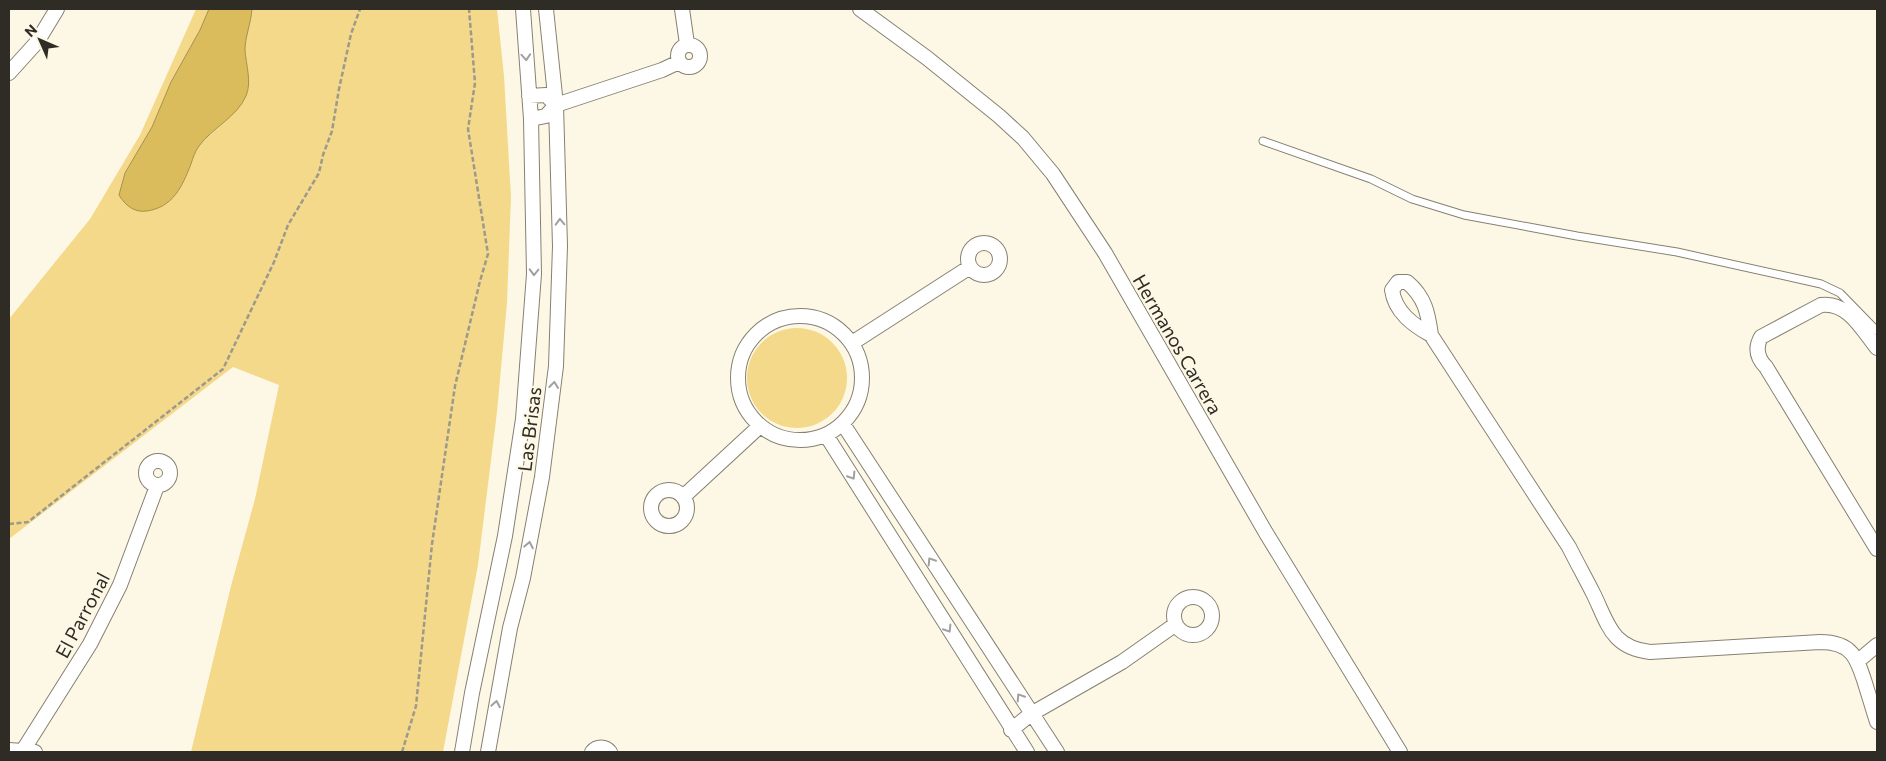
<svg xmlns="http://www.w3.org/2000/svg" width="1886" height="761" font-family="Commissioner,sans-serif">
<rect width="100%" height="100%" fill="#fdf8e6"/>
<path fill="#f4d98a" d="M196,9H497L504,76L511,197L507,303L497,412L478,565L443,752H191L231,586L255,499L279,385L233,367L9,539V319L90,219L140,135Z
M747 378a50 50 0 1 1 100 0a50 50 0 1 1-100 0Z"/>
<path fill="#dbbc5c" stroke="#a7914c" d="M209,9H252C251,23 245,37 245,50C246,65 252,82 246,96C237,117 212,128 199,146C195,151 193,158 191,164C182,187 173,207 147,211C134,213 125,205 119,195L125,173L152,127L171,82L200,30Z"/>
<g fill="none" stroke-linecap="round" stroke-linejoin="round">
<defs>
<path id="lane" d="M1263,141L1371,179L1412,199L1464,215L1577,236L1677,252L1821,284L1840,293L1877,331"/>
<path id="street" d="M682,9L687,44
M860,9L927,58L999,116L1023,138L1053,174L1105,253L1266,533L1400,752
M678 56a11 11 0 1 1 22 0a11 11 0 1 1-22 0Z
M9,73L37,42L57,9
M529,96L546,95L556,105
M556,105L662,70L679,62
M531,119L546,116L556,105
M968 259a16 16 0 1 1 32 0a16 16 0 1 1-32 0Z
M738 378a62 62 0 1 1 124 0a62 62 0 1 1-124 0Z
M1431,335C1413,325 1395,312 1392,290L1398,282H1407C1425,297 1428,313 1431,335L1569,547C1577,563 1586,579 1594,595C1608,624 1612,648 1650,652L1820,642C1852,642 1857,658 1865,683C1869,696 1873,709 1877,722
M852,343L970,267
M1877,348C1863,331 1848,301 1821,305L1761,337C1755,348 1757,358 1766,367L1877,549
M843,424L1057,752
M826,435L1027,752
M146 473a12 12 0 1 1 24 0a12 12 0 1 1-24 0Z
M651 508a18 18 0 1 1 36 0a18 18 0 1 1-36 0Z
M683,497L760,426
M1174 616a19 19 0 1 1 38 0a19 19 0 1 1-38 0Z
M1858,661L1877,645
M1011,730L1031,714L1122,662L1176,624
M9,750L35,752
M22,752L90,644L120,585L157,486
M462,752L472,693L505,536L523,419L534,274L531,119L523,9
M488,752L510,628L523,578L542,477L556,366L560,246L556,105L546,9
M592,752C597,746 605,746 610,752"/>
</defs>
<use href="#lane" stroke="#868071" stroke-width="9"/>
<use href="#street" stroke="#868071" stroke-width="16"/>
<path stroke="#9d998c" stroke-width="2.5" stroke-dasharray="5 2.5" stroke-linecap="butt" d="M9,524L28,522L223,369L274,262L288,225L319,173L323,155L332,131L339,89L351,34L360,9
M402,752L416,706L432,544L455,386L480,281L488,254L468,129L475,83L469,9"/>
<use href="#lane" stroke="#fff" stroke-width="7"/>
<use href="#street" stroke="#fff" stroke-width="14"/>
</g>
<defs><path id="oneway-chevron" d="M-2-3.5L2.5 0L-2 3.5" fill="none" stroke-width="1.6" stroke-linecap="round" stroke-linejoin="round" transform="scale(1.25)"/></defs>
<g stroke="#a1a09d">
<use href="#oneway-chevron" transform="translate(526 57) rotate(86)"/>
<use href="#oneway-chevron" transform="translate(560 222) rotate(-92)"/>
<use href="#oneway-chevron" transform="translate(534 272) rotate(91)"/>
<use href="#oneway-chevron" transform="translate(554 385) rotate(-83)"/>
<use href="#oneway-chevron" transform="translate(852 476) rotate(58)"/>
<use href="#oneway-chevron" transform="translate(529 545) rotate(-79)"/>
<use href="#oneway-chevron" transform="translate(931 561) rotate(-123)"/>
<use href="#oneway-chevron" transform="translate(948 629) rotate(58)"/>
<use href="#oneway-chevron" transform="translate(1020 697) rotate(-123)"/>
<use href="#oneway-chevron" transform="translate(496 704) rotate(-80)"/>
</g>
<g text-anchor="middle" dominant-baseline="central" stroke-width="4.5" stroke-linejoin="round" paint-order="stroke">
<g font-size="19" fill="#2e2c25" stroke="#fdf8e6">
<text transform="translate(1178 344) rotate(60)">Hermanos Carrera</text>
<text transform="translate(529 429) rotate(-83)">Las Brisas</text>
<text transform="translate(82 615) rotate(-62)">El Parronal</text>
</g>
</g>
<rect width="1886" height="761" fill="none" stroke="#2e2c25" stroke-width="20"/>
<g transform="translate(40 40) rotate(315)" stroke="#fdf8e6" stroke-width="4" paint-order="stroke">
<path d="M0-4L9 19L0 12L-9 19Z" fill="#2e2c25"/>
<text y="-8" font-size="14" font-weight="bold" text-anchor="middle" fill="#2e2c25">N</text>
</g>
</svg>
